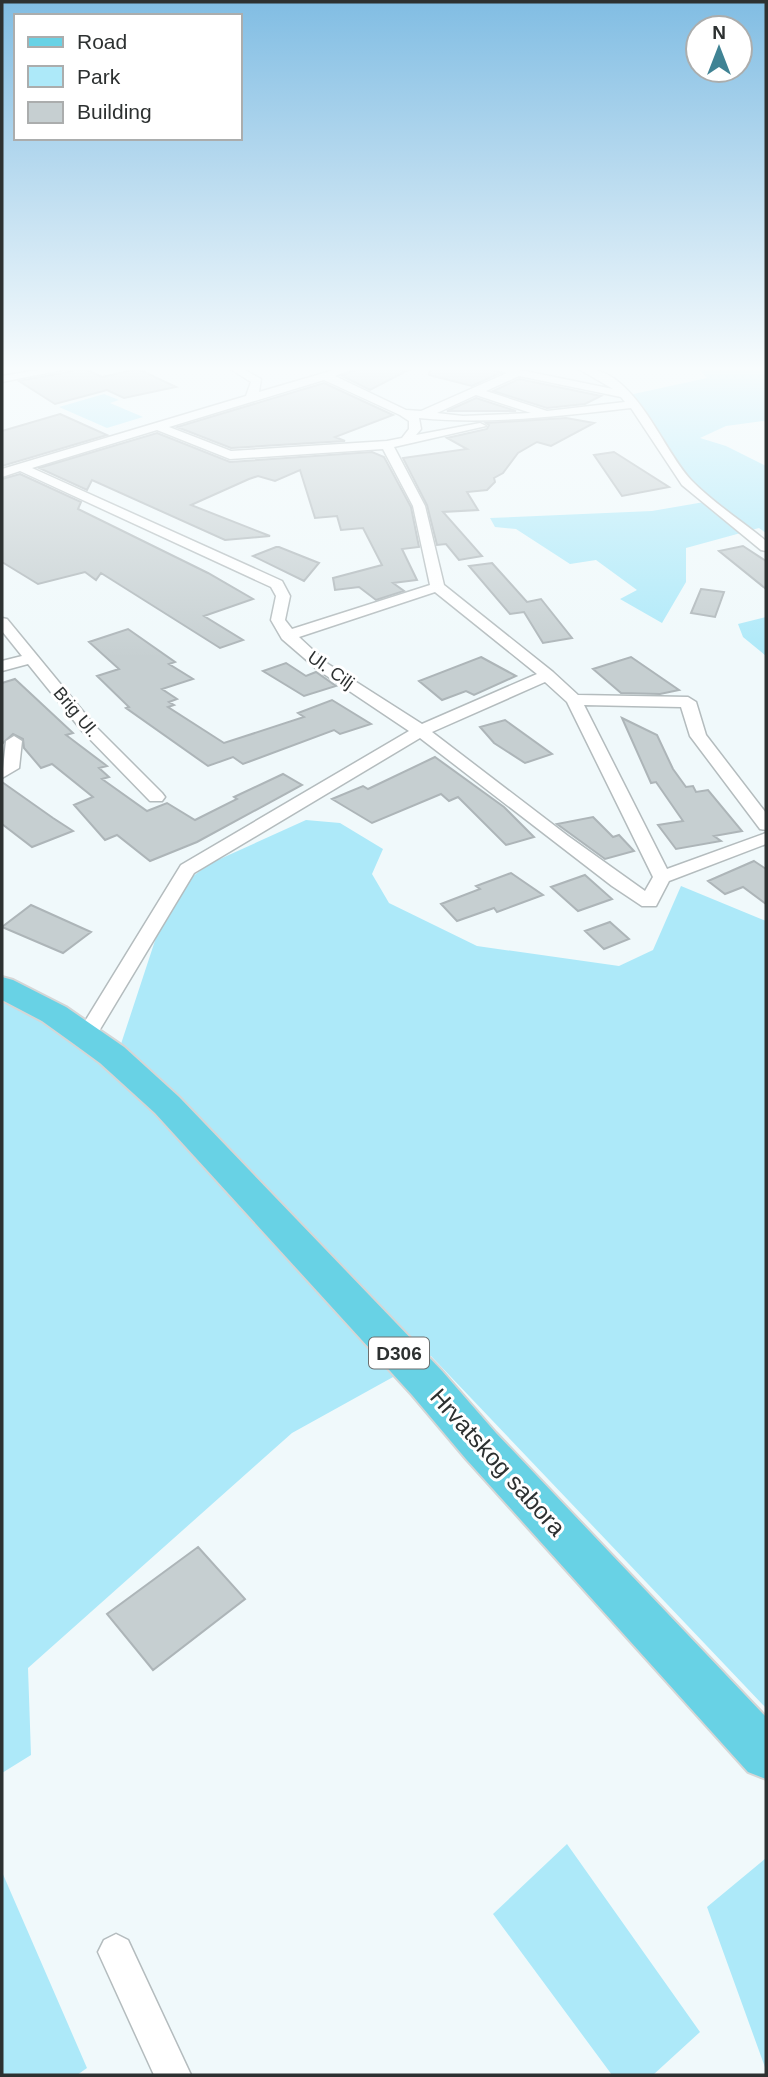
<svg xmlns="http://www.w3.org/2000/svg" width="768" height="2077" font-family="Helvetica,sans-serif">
<rect width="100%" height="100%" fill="#f0f9fb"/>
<path fill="#ade9f9" d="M697,368H766V422L763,421L726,426L700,438L726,446L766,466V533L759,528L686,548V582L662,623L620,599L637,590L596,560L570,564L516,529L495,527L490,518L652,511L710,501L686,482L629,395L707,378Z
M104,394L119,400L110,403L143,417L107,428L59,407Z
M766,617V656L743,637L738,624Z
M306,820L340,823L383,849L372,874L389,903L477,946L619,966L653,950L681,886L766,921V1708L431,1356L292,1433L28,1668L31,1755L2,1773V987L119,1050L171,892L211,863Z
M567,1844L700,2032L653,2075H612L493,1914Z
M766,1858V2070L707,1907Z
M2,1872L87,2068L77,2075H2Z"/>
<path fill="#c6cfd1" stroke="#adb5b8" stroke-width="2" d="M75,368H83L102,377L138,369L176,387L124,398L107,390L55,404L19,381L73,371Z
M359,368H412L370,390L342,376Z
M430,368H489L500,373L472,386L429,375Z
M519,379L601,396L585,404L547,408L493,391Z
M324,383L393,415L335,437L345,441L231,448L177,427Z
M476,398L516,411H447Z
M60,414L107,435L2,466V431Z
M566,418L594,423L551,446L537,442L518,453L503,473L494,478L495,482L487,490L467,492L478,510L443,512L482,556L459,560L446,544L437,545L427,505L403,458L467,449L447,438L487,429L489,425L486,423Z
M157,433L230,462L372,452L384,457L411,507L419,547L402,549L417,580L393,583L404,591L376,600L359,587L335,590L333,578L382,565L363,528L341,530L337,516L315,518L300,470L275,481L258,476L249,479L191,505L270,536L225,540L92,480L87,490L39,468Z
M614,452L669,487L622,496L594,455Z
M20,474L81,502L78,509L208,573L253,599L204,616L243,640L220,648L101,573L96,580L85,572L38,584L2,562V479Z
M743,546L766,561V589L719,551Z
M276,547H279L319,563L304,581L253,556Z
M492,563L527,602L541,599L572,638L543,643L524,612L510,614L469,566Z
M701,589L724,592L715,617L691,613Z
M128,629L175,662L169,664L193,679L162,689L177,699L169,702L174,705L168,707L224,743L304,717L298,713L332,700L371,724L340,734L334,730L243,764L233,757L208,766L126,708L129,707L97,676L119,669L89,642Z
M481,657L516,676L474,695L466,691L442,700L419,681Z
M631,657L679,690L660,694L621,693L593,669Z
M286,663L306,676L316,672L336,686L304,696L263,671Z
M15,679L73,733L66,735L107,766L99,768L109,777L102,779L147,811L167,803L195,820L237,799L234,797L283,774L302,785L197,842L150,861L117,835L105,840L74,805L93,797L52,764L41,768L24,748L23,739L13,734L2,744V683Z
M622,718L657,735L673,769L686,787L693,786L696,792L708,790L742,831L714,836L721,841L676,849L658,825L683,821L656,782L651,783Z
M505,720L552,754L525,763L494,743L480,727Z
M435,757L504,807L534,837L506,845L458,797L449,801L441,794L372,823L332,799L363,786L368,789Z
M2,782L53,818L73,831L32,847L2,824Z
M593,817L613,837L619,835L634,851L605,859L557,824Z
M754,861L766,869V904L743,887L725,894L708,881Z
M511,873L543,895L497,912L494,908L457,921L441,904L480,889L476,886Z
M585,875L612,899L578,911L551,887Z
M31,905L91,932L63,953L2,927Z
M610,922L629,939L604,949L585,931Z
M198,1547L245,1599L153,1670L107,1614Z"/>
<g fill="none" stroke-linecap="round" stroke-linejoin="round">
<defs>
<path id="minor" d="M50,368H72L2,382V376Z
M229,368H241L261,379L259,392L341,368H356L335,376L406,410L421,411L507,373L492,368H510L613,389L577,368C634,364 659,445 691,480C712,502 742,521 766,541V551L761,550L682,485L631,408C559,416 491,425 419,418L421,429L416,435L480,423L486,426L394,447L425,506L444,585L553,672L578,695L688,697L696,702L706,735L766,813V830L760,829L690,736L681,707L584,705L667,869L766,833V844L669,881L656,906H642L612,886L420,738L194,873L93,1041H79L76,1036L181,865L409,731L318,670L282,639L271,620L276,596L271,587L20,471L2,477V469L246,396L251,382ZM519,376L621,397L625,402L547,411L486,391ZM324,380L400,415L409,421V429L402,438L387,441L231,451L169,427ZM476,395L531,413L463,416L437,413ZM157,430L230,459L383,449L413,506L430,585L292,629L285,620L290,596L282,581L32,468ZM435,592L537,674L422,724L328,664L299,637ZM545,682L567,702L653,877L645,891L568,836L432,732Z
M2,618L7,619L95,726L162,793L165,797L162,801H150L83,732L28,664L2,671V661L22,656L2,631Z
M14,736L22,741L19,768L2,778L6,741Z
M116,1934L128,1940L191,2075H154L98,1952L104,1940Z"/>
<path id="primary" d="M2,977L13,980L66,1007L124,1047L179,1097L442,1371L496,1433L766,1717V1779L748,1772L466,1459L412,1395L155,1113L100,1063L74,1044L42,1021L2,1000Z"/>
</defs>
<use href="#minor" stroke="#b4bcbe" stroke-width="3"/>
<use href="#primary" stroke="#d5d6d6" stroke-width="4"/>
<use href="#minor" fill="#fff" fill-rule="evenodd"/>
<use href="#primary" fill="#68d2e5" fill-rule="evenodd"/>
</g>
<linearGradient id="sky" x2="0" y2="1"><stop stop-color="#81bde3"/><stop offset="0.56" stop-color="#f8fcfd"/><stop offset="1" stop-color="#f8fcfd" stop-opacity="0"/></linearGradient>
<rect width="768" height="658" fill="url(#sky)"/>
<g text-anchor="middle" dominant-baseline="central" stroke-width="6" stroke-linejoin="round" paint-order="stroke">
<g font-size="18" fill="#2d3131" stroke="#fff">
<text transform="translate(331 670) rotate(35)">Ul. Cilj</text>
<text transform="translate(76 712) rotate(50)">Brig Ul.</text>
</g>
<rect fill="#fff" stroke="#6c6f6f" stroke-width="2" x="369" y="1337.5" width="60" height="31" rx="5"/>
<g font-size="19" font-weight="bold" fill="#2d3131">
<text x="399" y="1353">D306</text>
</g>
<g font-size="24" fill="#2d3131" stroke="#fff">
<text transform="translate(498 1462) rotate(48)">Hrvatskog sabora</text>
</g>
</g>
<rect width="768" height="2077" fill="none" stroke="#2d3131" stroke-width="7"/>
<rect x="14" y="14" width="228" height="126" fill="#ffffff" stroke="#abadad" stroke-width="2"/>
<rect x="28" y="37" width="35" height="10" fill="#68d2e5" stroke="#abadad" stroke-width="2"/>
<text x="77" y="49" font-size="21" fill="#2d3131">Road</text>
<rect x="28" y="66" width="35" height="21" fill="#ade9f9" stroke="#abadad" stroke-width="2"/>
<text x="77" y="84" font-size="21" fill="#2d3131">Park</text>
<rect x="28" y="102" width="35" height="21" fill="#c6cfd1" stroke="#abadad" stroke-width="2"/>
<text x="77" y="119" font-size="21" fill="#2d3131">Building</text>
<g transform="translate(719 49)"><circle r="33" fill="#ffffff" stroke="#abadad" stroke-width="2"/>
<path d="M0-5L12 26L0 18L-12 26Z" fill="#408394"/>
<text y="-10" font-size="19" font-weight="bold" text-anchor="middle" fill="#2d3131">N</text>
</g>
</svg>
